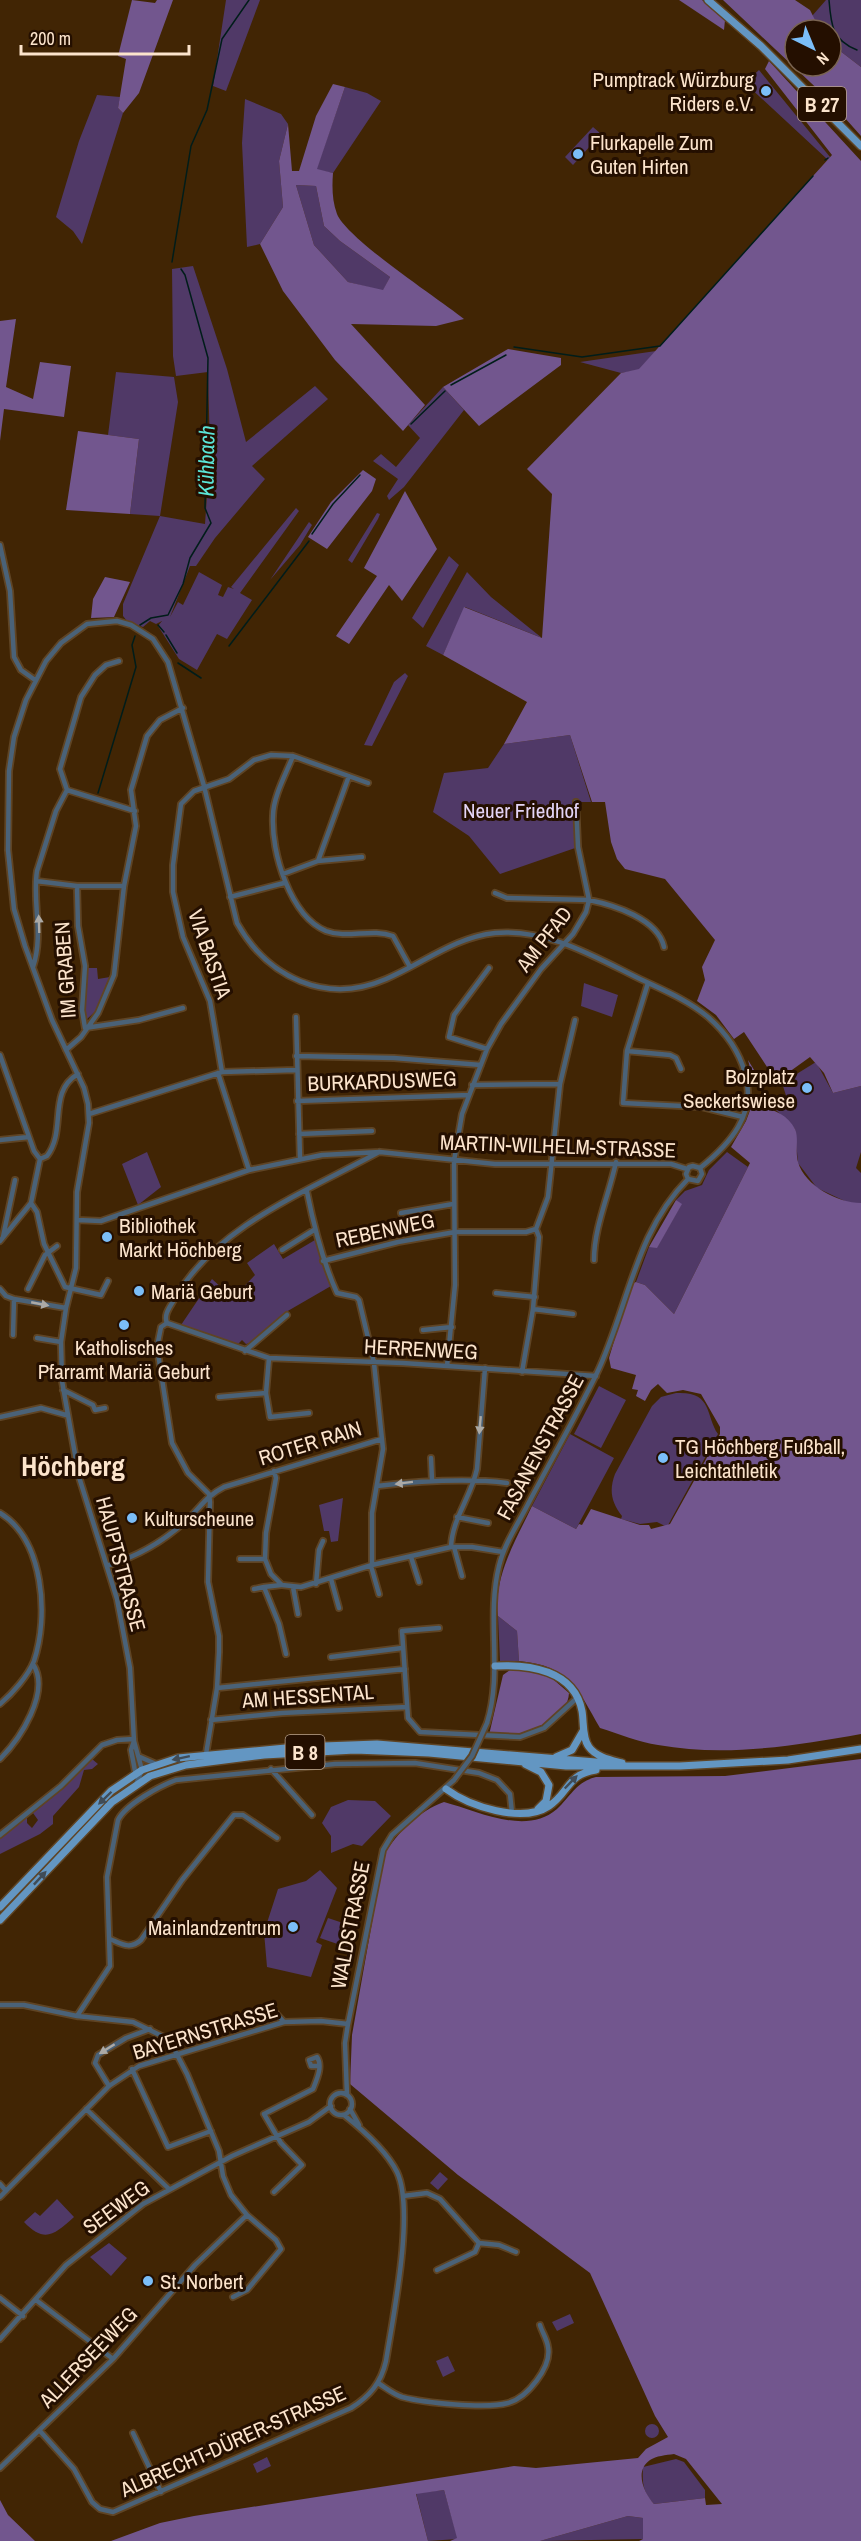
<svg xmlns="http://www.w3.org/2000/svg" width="861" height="2541" font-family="'Archivo Narrow',sans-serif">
<rect width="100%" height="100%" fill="#412504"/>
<path fill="#503967" d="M226,0H260L226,91L213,86Z
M826,0H861V67L831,44V30H820L812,16Z
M759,70L830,157L828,160L745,83Z
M345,87L367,93L381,101L333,173L316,170Z
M97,95L120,97L118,108L123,113L82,244L73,231L56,217L79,141Z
M245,99L281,114L288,124L279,161L283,207L260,244L247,247L242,143Z
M593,127L601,134L573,165L565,157Z
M296,185L316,186L324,226L340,241L390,277L383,291L348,282L314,245Z
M193,266L227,369L246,442L315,386L328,399L252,466L265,479L215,538L196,566H190L170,617L178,602L183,605L199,572L222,585L218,595L223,597L228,587L234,589L231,587L296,508L299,511L240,593L252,600L227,639L217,634L197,670L179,659L158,626L162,621L156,624L150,621L143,627L127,621L123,616V604L160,516L130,514L139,439L108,435L116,372L174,377L178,402L160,516L205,524L210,452L208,372L176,376L173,356L172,269Z
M656,351L639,370L621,373L580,362Z
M443,387L464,410L404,487L389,500L387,496L398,479L373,461L381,454L396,467L420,438L408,425Z
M377,513L380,514L378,519L352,563L348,560Z
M309,522L312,525L300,545L270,580Z
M449,556L459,565L423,628L412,618Z
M467,572L491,597L542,638L465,607L443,655L426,646Z
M405,673L408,676L372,746L364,745L394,682Z
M570,735L591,802H576L578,847L500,874L469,836L433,812L444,773L488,768L504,744Z
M88,968H97L98,979L110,977L98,1009L87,1019L84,1013Z
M584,983L618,995L612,1017L581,1006Z
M816,1062L833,1093L861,1086V1152L856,1168L861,1173V1203H849L817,1188L798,1163L795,1129L776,1110L789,1105L782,1083Z
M147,1152L161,1187L138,1205L122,1164Z
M727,1152L748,1167L674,1314L645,1285L636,1282L649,1247H657L681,1205L676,1200L685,1191L702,1185L709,1170Z
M315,1240L331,1286L286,1312L250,1343L246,1344L242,1340L237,1345L181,1325L212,1279L233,1298L255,1275L247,1263L274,1244L283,1259Z
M599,1386L626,1400L601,1448L574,1434Z
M676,1393C713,1391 705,1415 718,1434L667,1527L657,1522L640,1524L621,1519L622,1516C611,1502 609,1490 615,1474L652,1406L661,1397Z
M570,1434L614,1458L576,1529L532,1506Z
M343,1498L338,1541L331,1542L329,1531H324L319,1505Z
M498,1616L517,1631L519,1661H500Z
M92,1759L98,1764L92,1769L84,1770L79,1787L53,1816V1824L40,1834L0,1854V1839L27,1816V1823L32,1828L38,1820L33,1813L66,1786Z
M348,1800L375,1801L391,1816L362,1846L353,1844L331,1853V1836L322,1823L331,1807Z
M320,1870L337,1888L316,1942L322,1945L311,1977L267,1967L264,1932L278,1889L306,1881Z
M355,1913L360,1914L352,1949L320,1938L328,1918L352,1926Z
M440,2172L448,2179L438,2190L430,2183Z
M57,2199L74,2217C55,2234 45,2244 24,2222L35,2212L40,2216Z
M109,2243L127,2258L111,2276L90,2257Z
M570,2314L574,2323L557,2331L552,2322Z
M448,2356L455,2371L443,2377L436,2361Z
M645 2431a7 7 0 1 1 14 0a7 7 0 1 1-14 0Z
M267,2457L271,2466L257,2473L253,2464Z
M676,2459L684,2462L705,2490V2498L654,2504C643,2492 642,2483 643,2467Z
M444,2490L458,2539L428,2541L416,2493Z
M628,2516L643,2518V2539L540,2541Z"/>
<path fill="#72568e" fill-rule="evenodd" d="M132,0L155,3L157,0H173L139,93L123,113L118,108L126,59L118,56Z
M679,0H702L725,20L724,30Z
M723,0H795L810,10L820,30H795V66H831V44L861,67V136L828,99Z
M769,61L861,161V1086L833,1093L824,1073L810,1057L778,1080L754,1083L748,1060L759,1078L771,1073L744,1032L734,1039L716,1015L697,1001L705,980L702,967L715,940L665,879L625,869L617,859L611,842L605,802H592L570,735L504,744L527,702L443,655L464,607L542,638L552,494L527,469L621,373L639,369L832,155L765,69Z
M333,84L345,87L317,169L333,173C332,186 332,201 337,214C347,239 439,299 464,319L436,326L351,324L425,405L403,431L335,360L283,291L260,244L283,207L279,161L288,124L292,171H299L316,116ZM296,185L316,186L324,226L340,241L390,277L383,290L348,282L314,245Z
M16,319L6,387L33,399L40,362L71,366L64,417L4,409L0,441V321Z
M508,349L561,358V365L479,426L443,387Z
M78,431L139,439L130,514L66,510Z
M363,470L376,479L372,491L327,549L308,537L331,502Z
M405,491L437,549L402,601L389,585L349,644L336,636L377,576L364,568Z
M105,577L130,582L114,617L91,618L93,599Z
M752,1105C768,1108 786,1112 795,1129C799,1138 795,1152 798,1162C805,1186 838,1203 861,1203V1734C795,1746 725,1757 658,1745C639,1742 619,1734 600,1728C577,1688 570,1666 519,1661L517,1631L498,1616C493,1577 516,1540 532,1506L576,1529L579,1524L582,1525L591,1509L640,1525H649L651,1529L670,1524L720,1434V1427L701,1394L683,1390L667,1393L658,1384L651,1390L645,1401L636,1396L638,1390L632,1389L636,1375L611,1368L609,1358L631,1284L636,1282L645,1285L674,1314L750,1163L731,1147L746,1121Z
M676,1200L682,1204L657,1248L649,1247Z
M532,1669L547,1674L569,1693C568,1715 540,1735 518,1737C509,1737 499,1735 489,1735L503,1675L510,1670Z
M861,1759V2541H639L643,2539V2518L628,2516L540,2541H450L457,2538L444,2490L416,2494L428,2541H111L160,2523L194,2516L514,2466L536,2468L638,2458L646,2449L668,2437L655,2416L590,2273L458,2175L350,2084L352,2035L384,1855C396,1834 420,1810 444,1802C478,1811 526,1836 557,1809C571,1796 576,1782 596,1777L725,1776ZM674,2454L686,2459L722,2504L706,2505L705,2498L654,2504C644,2493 634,2471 650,2460C656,2456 666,2455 674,2454Z
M0,2500L8,2515L35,2541H0Z"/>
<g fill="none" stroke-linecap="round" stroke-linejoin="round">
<path stroke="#001d1a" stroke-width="1.5" d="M829,0C831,25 832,40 857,50
M825,160L828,158
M172,262L191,146L207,110L222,39L249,0
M514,347L582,357L660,346L813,176
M451,385L506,355
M411,424L445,391
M312,534L333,504L360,475
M140,625L151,618L168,615L183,584L190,558L211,523L205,508L208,358L185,275L181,269
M158,625L164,632
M166,635L177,653
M229,646L309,541
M178,663L201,678
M98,793L136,667L132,645L135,636
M12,1296L36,1301"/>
<defs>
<path id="street" d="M0,545L10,591L14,657L21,670L35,680
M293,756C286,774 273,797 273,816C271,852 290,916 326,931C347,939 372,928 393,936L410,967
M67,790L60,769L81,697L95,675L106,665L119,661
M67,790L135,811
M318,861L349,776
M283,874L318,861L362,857
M36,881L77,886H124
M77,886L78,926L85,966L82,1010L85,1028
M495,893L507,898L589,900C614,905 658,919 664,947
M230,897L284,883
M33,967C44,934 32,903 37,871L56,811L67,790
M648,983L627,1051L623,1103L702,1107L743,1117
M296,1017L300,1158
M85,1028L139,1020L183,1008
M487,1049L449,1037L454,1015L489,968
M66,1050L81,1037L98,1013L114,975L124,886L136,826L131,790L147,736L160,720L183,708
M627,1051L670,1055L676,1058L681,1069
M0,1055L34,1151L40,1159
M296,1056L394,1058L481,1065
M222,1072L210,1001L183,937L173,892V865L181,804L194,791L229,779L254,760L271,755L293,756L368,783
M218,1073L249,1170
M472,1085L560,1084
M297,1101L469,1095
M89,1114L222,1072L296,1070
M299,1134L372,1131
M0,1140L29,1137
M40,1159L31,1203L37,1212L44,1244L65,1287L101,1295
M40,1159L47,1156C67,1130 47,1092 78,1074
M688,1179L698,1181L702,1174L700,1168
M688,1179L686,1174L689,1167L693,1166L700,1168
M307,1192C314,1227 322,1260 337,1293L356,1297L359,1300L374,1363L383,1449L372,1513V1565
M401,1213L453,1204
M77,1220L101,1221L249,1170L322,1155L380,1152L495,1164H671L687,1169
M3,1237L15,1180
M0,1241L31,1203
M282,1250L314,1230
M594,1260C594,1227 609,1195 616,1162
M323,1261L398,1242L455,1232H526L536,1229L548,1197L560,1084L575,1020
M0,1289L6,1296L14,1299L66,1308
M28,1289L45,1255L57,1246
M496,1293L535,1297
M101,1295L108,1281
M533,1309L573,1314
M167,1323L161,1327L157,1347L172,1443L188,1473L209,1494L210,1502L208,1582L219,1636V1652L217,1688L206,1754
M167,1323L269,1358L403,1363L596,1376
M167,1323C163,1314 171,1306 175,1298C217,1225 308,1191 379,1152
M423,1330L452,1327
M13,1335L14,1299
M37,1338L61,1342
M245,1351L287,1315
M269,1358L266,1393L270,1417L309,1413
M447,1366L455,1285L454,1161L462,1114L487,1049L501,1024L541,969L573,934L586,912L589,900L578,847L576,802
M522,1372L533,1309L539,1237L536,1229
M63,1390L93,1405L95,1410L105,1408
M219,1397L266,1393
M0,1417L41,1408L66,1415
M431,1458L432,1480
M274,1471L276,1478L266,1533L265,1559L271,1574L282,1585L301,1587L372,1565L451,1547H472L503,1552
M377,1486C421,1481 464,1478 507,1483
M0,1513C44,1540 49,1616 34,1661C28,1676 12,1694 0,1704
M457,1517L488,1523
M451,1547C452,1519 471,1497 477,1469L485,1368
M454,1547L462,1576
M411,1557L419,1582
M240,1559H265
M109,1565C138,1556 167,1539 189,1518C201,1506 208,1495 224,1487L382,1439
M371,1566L379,1594
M331,1579L339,1608
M316,1584L319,1550L323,1541
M281,1585L264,1587L279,1624L286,1654
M293,1587L298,1614
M254,1589L264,1587
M439,1628L402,1631L408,1718L420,1732L520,1737L544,1728L577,1698
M331,1657L402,1648
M217,1688L405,1669
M211,1720L282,1713L407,1707
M487,1723C503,1672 486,1618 499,1566C504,1545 516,1527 526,1508C549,1464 574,1420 596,1375C628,1310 634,1233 688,1179
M134,1741L131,1750L136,1776
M140,1757L156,1764
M0,1759C20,1739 51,1692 33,1664
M271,1769L312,1815
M137,1782L142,1770L134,1741L130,1668L117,1599L79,1477L62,1381L61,1342L66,1308L76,1268L77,1192L89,1123L88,1104L84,1088L52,1020L25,946L14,909L8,850L9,771L14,737L26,700L46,661L61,643L87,624L117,621L131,625L153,639L168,662L204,786L237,923C268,978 326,1005 386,979C422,964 455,937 495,933C547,928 595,957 640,979C663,990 688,1000 708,1017C724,1031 739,1051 745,1073C757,1114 730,1144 700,1168
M0,1835L61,1786L102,1745L117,1740L134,1739
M110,1939C122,1944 130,1950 141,1940L182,1880L234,1815H243L277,1838
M0,2005H24L77,2016L133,2022L162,2036L172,2045L187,2074L219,2151L223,2176L231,2195L247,2215L276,2240L281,2249L247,2290L233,2297
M269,2006L284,2022
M77,2016L110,1966L107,1877L118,1820C126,1804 160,1786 176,1780L335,1764L415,1763L479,1773L497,1780L510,1794L512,1813
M132,2069L168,2147L211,2131
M109,2086L95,2063L98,2055L126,2038L150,2029
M330 2104a11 11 0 1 1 22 0a11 11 0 1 1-22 0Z
M347,2095L345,2043L348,2024L383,1850L392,1835L454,1780
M86,2109L169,2189
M350,2109L359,2125
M0,2184L6,2191
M274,2192L302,2165L281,2143L264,2114L313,2089C317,2079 323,2066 317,2057L309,2060L311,2066H318
M403,2196L427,2193L440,2199L479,2243L475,2252L437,2270
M0,2197L109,2086L139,2066L284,2022L321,2021L348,2024
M479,2243L499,2245L516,2252
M0,2298L23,2316
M36,2300L113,2359
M0,2339L66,2265L143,2204L232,2156L309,2122L331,2106
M378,2383C386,2388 393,2394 402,2397C425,2403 486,2409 508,2403C527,2398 552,2367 548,2347C547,2339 542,2332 540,2325
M40,2431L74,2469L92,2502L100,2509L113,2512L351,2408C370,2396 381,2383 386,2361C393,2317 415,2210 397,2172C386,2150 363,2130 344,2115
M133,2433L161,2492
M0,2468L113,2359L195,2265L247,2215"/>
<path id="primary" d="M708,0L761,46L861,146
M495,1666C529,1664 574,1670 582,1711C584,1722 582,1738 589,1747C596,1757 611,1760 622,1763
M556,1757L572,1750L583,1731
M525,1764L541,1772L549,1785L546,1801L538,1809
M446,1789C469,1806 522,1824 549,1806C569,1793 567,1774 596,1770
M0,1907L111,1791L142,1770L178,1758L296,1747L377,1744L608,1763
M0,1920L112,1802L150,1776L186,1765L264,1755L355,1750L429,1753L566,1766H680L788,1760L861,1749"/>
</defs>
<use href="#street" stroke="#5f4424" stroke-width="8"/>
<use href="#primary" stroke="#5f4424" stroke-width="10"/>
<use href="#street" stroke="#4a6278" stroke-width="4.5"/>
<use href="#primary" stroke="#6396c2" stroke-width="7"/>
<defs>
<path id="street-bridge" d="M454,1780L472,1756L487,1723"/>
</defs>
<use href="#street-bridge" stroke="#5f4424" stroke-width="8" stroke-linecap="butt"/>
<use href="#street-bridge" stroke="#4a6278" stroke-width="4.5"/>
</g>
<defs><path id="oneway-solid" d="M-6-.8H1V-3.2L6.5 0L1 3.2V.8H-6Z" transform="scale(1.5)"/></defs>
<g fill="#acaaa6">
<use href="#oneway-solid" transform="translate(39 924) rotate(-92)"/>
<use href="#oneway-solid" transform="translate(40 1304) rotate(11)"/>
<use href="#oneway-solid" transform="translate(480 1425) rotate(95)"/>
<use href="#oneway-solid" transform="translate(404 1483) rotate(173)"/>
<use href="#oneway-solid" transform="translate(107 2049) rotate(148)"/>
</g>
<g fill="#404c57">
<use href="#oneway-solid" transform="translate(181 1758) rotate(168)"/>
<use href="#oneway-solid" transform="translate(571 1782) rotate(-46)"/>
<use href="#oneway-solid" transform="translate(105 1798) rotate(136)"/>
<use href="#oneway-solid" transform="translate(40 1878) rotate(-47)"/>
</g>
<g fill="#7bbef8" stroke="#240f00" stroke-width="2">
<circle cx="766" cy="91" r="6"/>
<circle cx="578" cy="154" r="6"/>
<circle cx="807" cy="1088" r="6"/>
<circle cx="107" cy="1237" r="6"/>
<circle cx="139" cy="1291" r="6"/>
<circle cx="124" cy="1325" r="6"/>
<circle cx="663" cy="1458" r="6"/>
<circle cx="132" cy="1518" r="6"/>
<circle cx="293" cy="1927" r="6"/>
<circle cx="148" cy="2281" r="6"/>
</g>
<g text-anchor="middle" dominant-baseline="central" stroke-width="6" stroke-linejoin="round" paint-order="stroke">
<g fill="#240f00" stroke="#bba48f" stroke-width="1.5">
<rect x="798" y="87" width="48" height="34" rx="4.5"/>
<rect x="285.5" y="1735" width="39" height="34" rx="4.5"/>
</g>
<g font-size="20" font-weight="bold" fill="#fce4cc">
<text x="822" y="104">B 27</text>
<text x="305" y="1752">B 8</text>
</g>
<g font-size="21" fill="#fce4cc" stroke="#240f00" text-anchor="start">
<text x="754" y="79" text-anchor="end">Pumptrack Würzburg<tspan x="754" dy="24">Riders e.V.</tspan></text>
<text x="590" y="142">Flurkapelle Zum<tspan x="590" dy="24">Guten Hirten</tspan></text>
<text x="795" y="1076" text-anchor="end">Bolzplatz<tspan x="795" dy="24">Seckertswiese</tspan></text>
<text x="119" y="1225">Bibliothek<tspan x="119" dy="24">Markt Höchberg</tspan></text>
<text x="151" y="1291">Mariä Geburt</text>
<text x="124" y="1347" text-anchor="middle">Katholisches<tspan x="124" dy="24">Pfarramt Mariä Geburt</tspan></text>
<text x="675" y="1446">TG Höchberg Fußball,<tspan x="675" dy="24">Leichtathletik</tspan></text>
<text x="144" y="1518">Kulturscheune</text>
<text x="281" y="1927" text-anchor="end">Mainlandzentrum</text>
<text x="160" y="2281">St. Norbert</text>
</g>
<g font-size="21" fill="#e4d5f7" stroke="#240f00">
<text x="521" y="810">Neuer Friedhof</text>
</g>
<g font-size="21" fill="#fce4cc" stroke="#240f00">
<text transform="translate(544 939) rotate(-52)">AM PFAD</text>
<text transform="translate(210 954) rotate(71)">VIA BASTIA</text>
<text transform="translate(65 970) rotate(-94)">IM GRABEN</text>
<text transform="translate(382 1081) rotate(-2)">BURKARDUSWEG</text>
<text transform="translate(558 1146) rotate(2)">MARTIN-WILHELM-STRASSE</text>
<text transform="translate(385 1230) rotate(-12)">REBENWEG</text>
<text transform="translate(421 1349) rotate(3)">HERRENWEG</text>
<text transform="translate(310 1443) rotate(-17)">ROTER RAIN</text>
<text transform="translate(540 1447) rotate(-62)">FASANENSTRASSE</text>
<text transform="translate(121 1564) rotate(75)">HAUPTSTRASSE</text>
<text transform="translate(308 1696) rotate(-4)">AM HESSENTAL</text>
<text transform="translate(350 1925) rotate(-79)">WALDSTRASSE</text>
<text transform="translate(205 2031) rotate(-17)">BAYERNSTRASSE</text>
<text transform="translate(116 2207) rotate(-36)">SEEWEG</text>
<text transform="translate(88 2357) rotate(-46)">ALLERSEEWEG</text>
<text transform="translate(233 2441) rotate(-24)">ALBRECHT-DÜRER-STRASSE</text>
</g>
<g font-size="22" font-style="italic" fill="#5be6d8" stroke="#240f00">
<text transform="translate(206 461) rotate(-89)">Kühbach</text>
</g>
<g font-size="27" font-weight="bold" fill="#fce4cc" stroke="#240f00">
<text x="73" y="1466">Höchberg</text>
</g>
</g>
<g transform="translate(813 48) rotate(137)"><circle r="28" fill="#240f00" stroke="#7a6452" stroke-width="1.5"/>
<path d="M0-4.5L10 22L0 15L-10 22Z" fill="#7bbef8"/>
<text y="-9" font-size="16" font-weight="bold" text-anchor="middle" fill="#fce4cc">N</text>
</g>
<path d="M21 45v9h168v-9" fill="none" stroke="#fce4cc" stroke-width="3"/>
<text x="30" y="45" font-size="18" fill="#fce4cc" stroke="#240f00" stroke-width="4.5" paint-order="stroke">200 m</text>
</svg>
